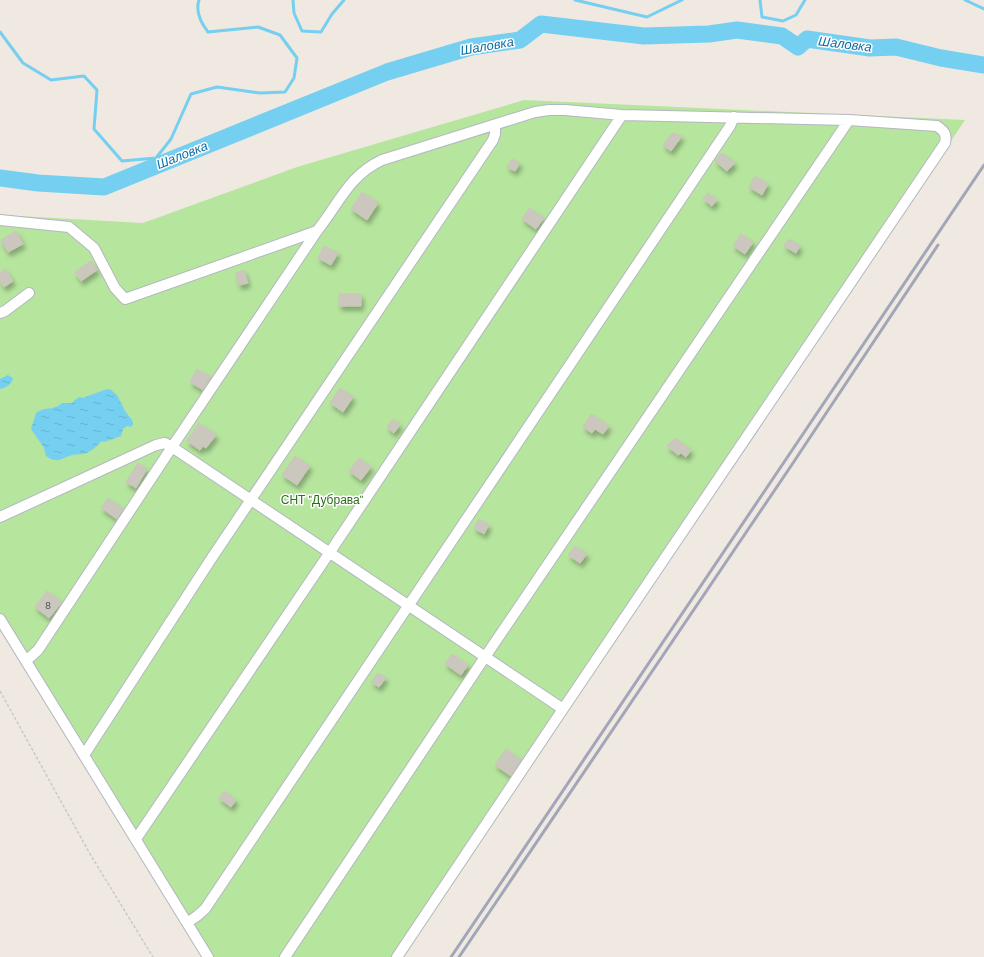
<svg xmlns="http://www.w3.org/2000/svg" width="984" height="957" font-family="'DM Sans',sans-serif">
<defs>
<pattern id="water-ripples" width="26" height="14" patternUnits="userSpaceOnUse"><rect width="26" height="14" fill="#75cff0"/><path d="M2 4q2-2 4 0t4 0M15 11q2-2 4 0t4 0" fill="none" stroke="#66b2ce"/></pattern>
<filter id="shadow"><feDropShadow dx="2.5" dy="4.5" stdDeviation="2" flood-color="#0004"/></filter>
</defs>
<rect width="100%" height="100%" fill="#efe9e1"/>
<path fill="#b6e59e" d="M524,100L965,120L403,957H205L0,623V215L143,223L297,167Z"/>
<path fill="url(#water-ripples)" d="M8,375L13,378C12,384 7,387 1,389L0,388V379Z
M110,389L117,395L125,411L132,420L133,424L131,427L127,426L123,429L121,436L104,442L102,441C96,447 89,454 81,454C78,455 75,454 72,455C60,459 57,464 46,456L44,448L31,429L36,413C45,406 54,411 62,403H72L76,399L80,397L83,398L104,390Z"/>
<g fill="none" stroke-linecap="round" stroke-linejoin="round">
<path stroke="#75cff0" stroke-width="3" d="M293,0L294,13L302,31L321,32L332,14L344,0
M575,0L647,17L682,0
M760,0L762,17L783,21L796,15L805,0
M965,0L984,9
M0,32L23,63L51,80L84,76L97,90L94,129L122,161L156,158L171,139L191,94L217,87L260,93L285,92L294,78L297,58L280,35L258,27L208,32C201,23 195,12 199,0"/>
<path stroke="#75cff0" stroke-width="17" d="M0,178L38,183L104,187L387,72L471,47L520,40L541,24L644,36L709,34L737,30L782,36L798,47L807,39L870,48L896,47L941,58L984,65"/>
</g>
<path fill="#cbc7bf" stroke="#cbc5ba" filter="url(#shadow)" d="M672,133L682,136L671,151L663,145Z
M722,153L735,163L727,171L715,161Z
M512,159L520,163L515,171L507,167Z
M755,176L768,184L762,195L749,187Z
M362,192L378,203L367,220L351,209Z
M708,193L717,200L712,206L703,199Z
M529,208L544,218L536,229L522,219Z
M16,231L23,244L8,252L1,240Z
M741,234L753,242L745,254L733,246Z
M789,239L800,246L796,253L784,246Z
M324,246L338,253L331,265L318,258Z
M91,261L97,270L81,281L75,272Z
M5,269L13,281L4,287L0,281V273Z
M244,270L248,283L239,285L236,273Z
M339,294H361V306H339Z
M197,369L211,377L203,390L190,382Z
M340,388L353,397L343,412L330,403Z
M591,414L609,426L603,434L595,429L592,433L583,427Z
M393,419L400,425L394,433L387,427Z
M199,423L216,435L206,448L203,446L200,450L187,441Z
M675,438L691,450L686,457L681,453L678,455L667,446Z
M295,456L310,466L297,485L282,475Z
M359,458L371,467L361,480L349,471Z
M138,463L147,469L136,488L126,482Z
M108,498L123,509L117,519L101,508Z
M479,519L489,525L484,534L474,528Z
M575,546L587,554L580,563L568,555Z
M47,591L62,602L49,618L35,607Z
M452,654L468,665L461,675L445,664Z
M378,673L386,678L379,687L371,682Z
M506,749L521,760L511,776L495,765Z
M224,791L236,800L231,807L219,798Z"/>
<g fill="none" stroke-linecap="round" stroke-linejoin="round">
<defs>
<path id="minor" d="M0,220L69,227L94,248L115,288L125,299L317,231
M0,313L5,311L29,293
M0,517L156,445L165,443L172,447L317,231C339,204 348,176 382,160L535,112L549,110H565L622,115L849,120L937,126C944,131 947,134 945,143L563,709L397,957
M0,619L208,957
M26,661L38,650L172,447L563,709
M84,755L213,556L493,140L495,134V125
M136,839L330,552L622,115
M187,923L197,916L205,909L730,126L734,117
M285,957L485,657L849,120"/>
</defs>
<use href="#minor" stroke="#b4b7c1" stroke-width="12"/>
<path stroke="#c9c9c9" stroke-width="1.5" stroke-dasharray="3 2" stroke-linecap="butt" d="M0,691L90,854L153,957"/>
<use href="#minor" stroke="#fff" stroke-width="10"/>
<path stroke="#a3a6b8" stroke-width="3" d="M451,957L984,165
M459,957L791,466L938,245"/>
</g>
<g text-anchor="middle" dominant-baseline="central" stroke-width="3" stroke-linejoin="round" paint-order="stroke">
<g font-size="10" fill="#555452">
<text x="48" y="605">8</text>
</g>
<g font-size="12" fill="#2c6e1b" stroke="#fff">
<text x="322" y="500">СНТ "Дубрава"</text>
</g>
<g font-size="13" font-style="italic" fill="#0d6fa3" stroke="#fff">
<text transform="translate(845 44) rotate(7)">Шаловка</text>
<text transform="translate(487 46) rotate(-10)">Шаловка</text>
<text transform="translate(182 155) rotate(-22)">Шаловка</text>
</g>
</g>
</svg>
